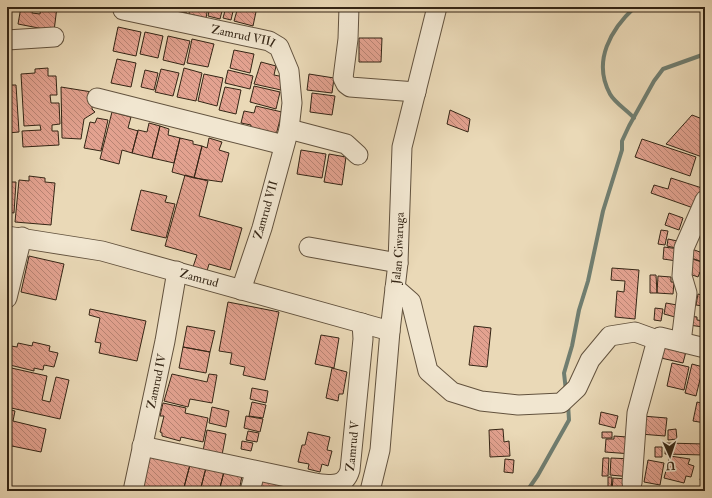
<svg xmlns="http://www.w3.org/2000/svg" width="712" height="498" font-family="'IM FELL Double Pica',serif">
<defs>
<pattern id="building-back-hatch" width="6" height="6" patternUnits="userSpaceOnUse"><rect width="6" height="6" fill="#e3a290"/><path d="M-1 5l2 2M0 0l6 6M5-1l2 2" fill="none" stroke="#b98474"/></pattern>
</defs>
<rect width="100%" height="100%" fill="#ead9b7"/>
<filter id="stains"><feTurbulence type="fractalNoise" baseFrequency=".005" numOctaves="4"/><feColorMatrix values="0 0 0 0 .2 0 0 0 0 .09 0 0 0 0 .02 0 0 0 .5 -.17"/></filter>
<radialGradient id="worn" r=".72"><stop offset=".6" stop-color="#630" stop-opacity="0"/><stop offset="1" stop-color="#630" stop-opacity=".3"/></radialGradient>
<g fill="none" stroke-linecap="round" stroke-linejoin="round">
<path stroke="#707e71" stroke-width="4" d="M634,118C627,110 615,103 610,94C592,61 611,29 635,7
M566,391L564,373L572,346L579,310L588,281L603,211L622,150V141L629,126L654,81L663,69L705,54
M527,491L538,475L569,420L568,404"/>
</g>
<path fill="url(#building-back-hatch)" stroke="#342515" d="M21,7H33L32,13L40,14L41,7H57L54,31L18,24Z
M170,7H188L186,13L169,9Z
M190,7H208L206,18L189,14Z
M210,7H223L220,19L208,16Z
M226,7H234L231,20L223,18Z
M238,7H257L253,26L234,21Z
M118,27L141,32L136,56L113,51Z
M145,32L163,36L158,58L140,54Z
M168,36L190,41L184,65L163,60Z
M359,38H382L381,62H359Z
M192,39L214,44L208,67L187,63Z
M234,50L254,54L250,73L230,68Z
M117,59L136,63L131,87L111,83Z
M261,62L276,66L274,75L284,77L281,90L254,84Z
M48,68V76H56L57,95H50L51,103H59L60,124L52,125V131H58L59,145L23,147L22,131L41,130L40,125L24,126L21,74L35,73V69Z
M184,68L202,73L196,101L177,97Z
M161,69L179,73L173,96L155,92Z
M145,70L158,73L154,90L141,87Z
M228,70L253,76L250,89L225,83Z
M204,74L223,78L217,106L198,101Z
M309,74L334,78L332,93L307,90Z
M7,85H16L19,132L7,133Z
M254,86L280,92L276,109L250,102Z
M61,87L92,92L93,95L92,109L95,112L84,119L81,139L62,138Z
M225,87L241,90L236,114L219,110Z
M312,93L335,96L332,115L310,112Z
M256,106L282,112L276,135L250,129L251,125L241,123L244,111L254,113Z
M450,110L470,119L468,132L447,124Z
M112,112L131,117L128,128L138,131L132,153L122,150L119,164L100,159Z
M692,115L705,120V158L666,144Z
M97,118L108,120L101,151L84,148L90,122L95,123Z
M149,123L160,126L152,158L132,153L138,130L147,132Z
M160,126L169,129L168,135L180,138L174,163L152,158Z
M180,138L193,141V144L202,146L194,178L172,172Z
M209,138L222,142L219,150L229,153L222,182L194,178L202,146L207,148Z
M642,139L696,157L690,176L635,157Z
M301,150L326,154L322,178L297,174Z
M329,154L346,157L342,185L324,182Z
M7,170L8,182H16L14,213L7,212Z
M185,175L208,181L199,216L242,228L230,270L209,264L207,271L193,267L197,255L165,246Z
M29,176L45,178V182L55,183L51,225L15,222L19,180L29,181Z
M671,178L705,189V195L699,210L651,193L654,185L668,189Z
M141,190L167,196L165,202L175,204L166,238L131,230Z
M669,213L683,218L679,230L665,225Z
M661,230L668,231L665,245L658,244Z
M668,239L682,242L680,249L667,246Z
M664,247L679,249L677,261L663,259Z
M692,249L705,254V263L689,257Z
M29,256L64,264L56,300L21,292Z
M689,258L705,263V273L700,272L698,277L684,272Z
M612,268L639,270L635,319L615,317L617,291L624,292L625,281L611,280Z
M650,275H656L657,293H650Z
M658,276L671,277V282H674L673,294L657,293Z
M698,294L705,296L703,306L696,305Z
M228,302L279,312L265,380L243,375L245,367L230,364L232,353L219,351Z
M666,303L677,305L675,317L664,314Z
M655,308L663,309L661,321L654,320Z
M90,309L146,321L137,361L99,353L101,343L95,342L100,318L89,315Z
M690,316L697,317V320L704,321L703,327L689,325Z
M187,326L215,331L210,352L183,347Z
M474,326L491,328L487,367L469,365Z
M321,335L339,338L334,368L315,364Z
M666,339L688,344L683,363L661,358Z
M33,342L50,346L49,351L58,353L54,367L44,365L43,370L34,368V371L10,365L11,361L8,360L11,346L17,347L18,343L32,346Z
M183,347L210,352L206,373L179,368Z
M672,363L689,367L684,390L667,386Z
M692,364L703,367L696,396L685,393Z
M7,367L47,376L42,400L50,402L56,377L69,380L60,419L7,407Z
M332,368L347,372L343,394H339L338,401L326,398Z
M172,374L207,382L209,374L217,375L212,403L190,399L188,407L164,401Z
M252,388L268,391L266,403L250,399Z
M252,402L266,405L263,418L249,416Z
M697,402L705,404V423L693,421Z
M163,403L186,408L185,413L208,418L203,442L181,437L180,441L162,436V433L160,432L164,416H160Z
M212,407L229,411L226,427L209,423Z
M7,409L15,411L13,421L46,429L41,452L7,445Z
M601,412L618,416L615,428L599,424Z
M246,416L263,419L260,432L244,428Z
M642,416L667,418L665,436L640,434Z
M503,429L504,442L509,441L510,456L490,457L489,430Z
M676,429L677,439L668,440V430Z
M207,430L226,434L222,455L203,451Z
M248,431L259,433L257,442L246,440Z
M308,432L330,437L327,450L332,451L328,466L322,464L320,472L308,469L309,464L298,462L302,445H305Z
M602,432H612V438H602Z
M614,436L627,437L632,454L605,452L606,439H614Z
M242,441L253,443L251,451L241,449Z
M666,443L705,444L704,455L665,454Z
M655,447H662V457H655Z
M148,451L191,461L183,491H140Z
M670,456L690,459L688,464L694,466L691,477L686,476L684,483L664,478Z
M603,458H609L608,476H602Z
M611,458L632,459L631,477L610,475Z
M505,459L514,460L513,473L504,472Z
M648,460L664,463L660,485L644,482Z
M191,461L207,464L200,491H183Z
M207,464L225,468L219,491H200Z
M225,468L243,471L239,491H219Z
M703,468L705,469V481L700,480Z
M258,476L280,482L277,491H254Z
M608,477H612L611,491H608Z
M613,478L629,479L628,491H612Z
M280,482L297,485L296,491H277Z"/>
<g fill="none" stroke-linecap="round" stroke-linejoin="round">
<defs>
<g id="minor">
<path d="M349,7L348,39L343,78L346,84L350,87L416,92"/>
<path id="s1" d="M123,10L269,41L279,47L289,71L292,103L289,129L262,228L241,290"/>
<path d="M7,40L54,37"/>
<path d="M97,98L284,145"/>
<path d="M289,129L346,144L358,155"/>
<path id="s2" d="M7,236L102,251L390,331"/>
<path d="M309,247L398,263"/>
<path d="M395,288L411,302L428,371L452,392L481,401L518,405L561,403L577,388L590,360L610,336L635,332L657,340L660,337L705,348"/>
<path d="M7,298L22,237"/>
<path d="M681,342L687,293L682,276L684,248L705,200"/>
<path id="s3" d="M142,446L315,483C330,485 345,488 350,470L363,339L362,323"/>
<path d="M632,483L637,413L657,340"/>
<path id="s4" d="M133,491L165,341L177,271"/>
<path d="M250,491L255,472"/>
<path id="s5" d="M370,491L380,450L390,331L398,263L402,147L437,7"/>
</g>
</defs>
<use href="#minor" stroke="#62523e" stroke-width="21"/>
<use href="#minor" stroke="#f1e6d0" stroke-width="19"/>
</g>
<g text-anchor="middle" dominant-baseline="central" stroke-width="3.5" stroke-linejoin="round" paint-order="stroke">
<g font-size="12" fill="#342515" stroke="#f1e6d0">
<text stroke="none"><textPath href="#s1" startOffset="123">Zamrud VIII</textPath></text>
<text transform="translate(266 210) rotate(-74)">Zamrud VII</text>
<text stroke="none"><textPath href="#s5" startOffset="245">Jalan Ciwaruga</textPath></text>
<text stroke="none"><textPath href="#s2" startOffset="197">Zamrud</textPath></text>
<text stroke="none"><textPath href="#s4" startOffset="112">Zamrud IV</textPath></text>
<text stroke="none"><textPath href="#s3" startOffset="243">Zamrud V</textPath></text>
</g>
</g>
<rect width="712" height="498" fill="none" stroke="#ead9b7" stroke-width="24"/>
<rect x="8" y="8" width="696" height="482" fill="none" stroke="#342515" stroke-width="2"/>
<rect x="12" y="12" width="688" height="474" fill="none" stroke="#342515"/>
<g transform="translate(670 456) rotate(177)" stroke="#f1e6d0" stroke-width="3" paint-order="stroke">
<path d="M0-3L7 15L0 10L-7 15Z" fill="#342515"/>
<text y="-6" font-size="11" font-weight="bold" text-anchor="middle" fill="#342515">U</text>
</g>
<rect width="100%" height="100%" filter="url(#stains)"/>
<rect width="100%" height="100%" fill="url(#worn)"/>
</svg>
